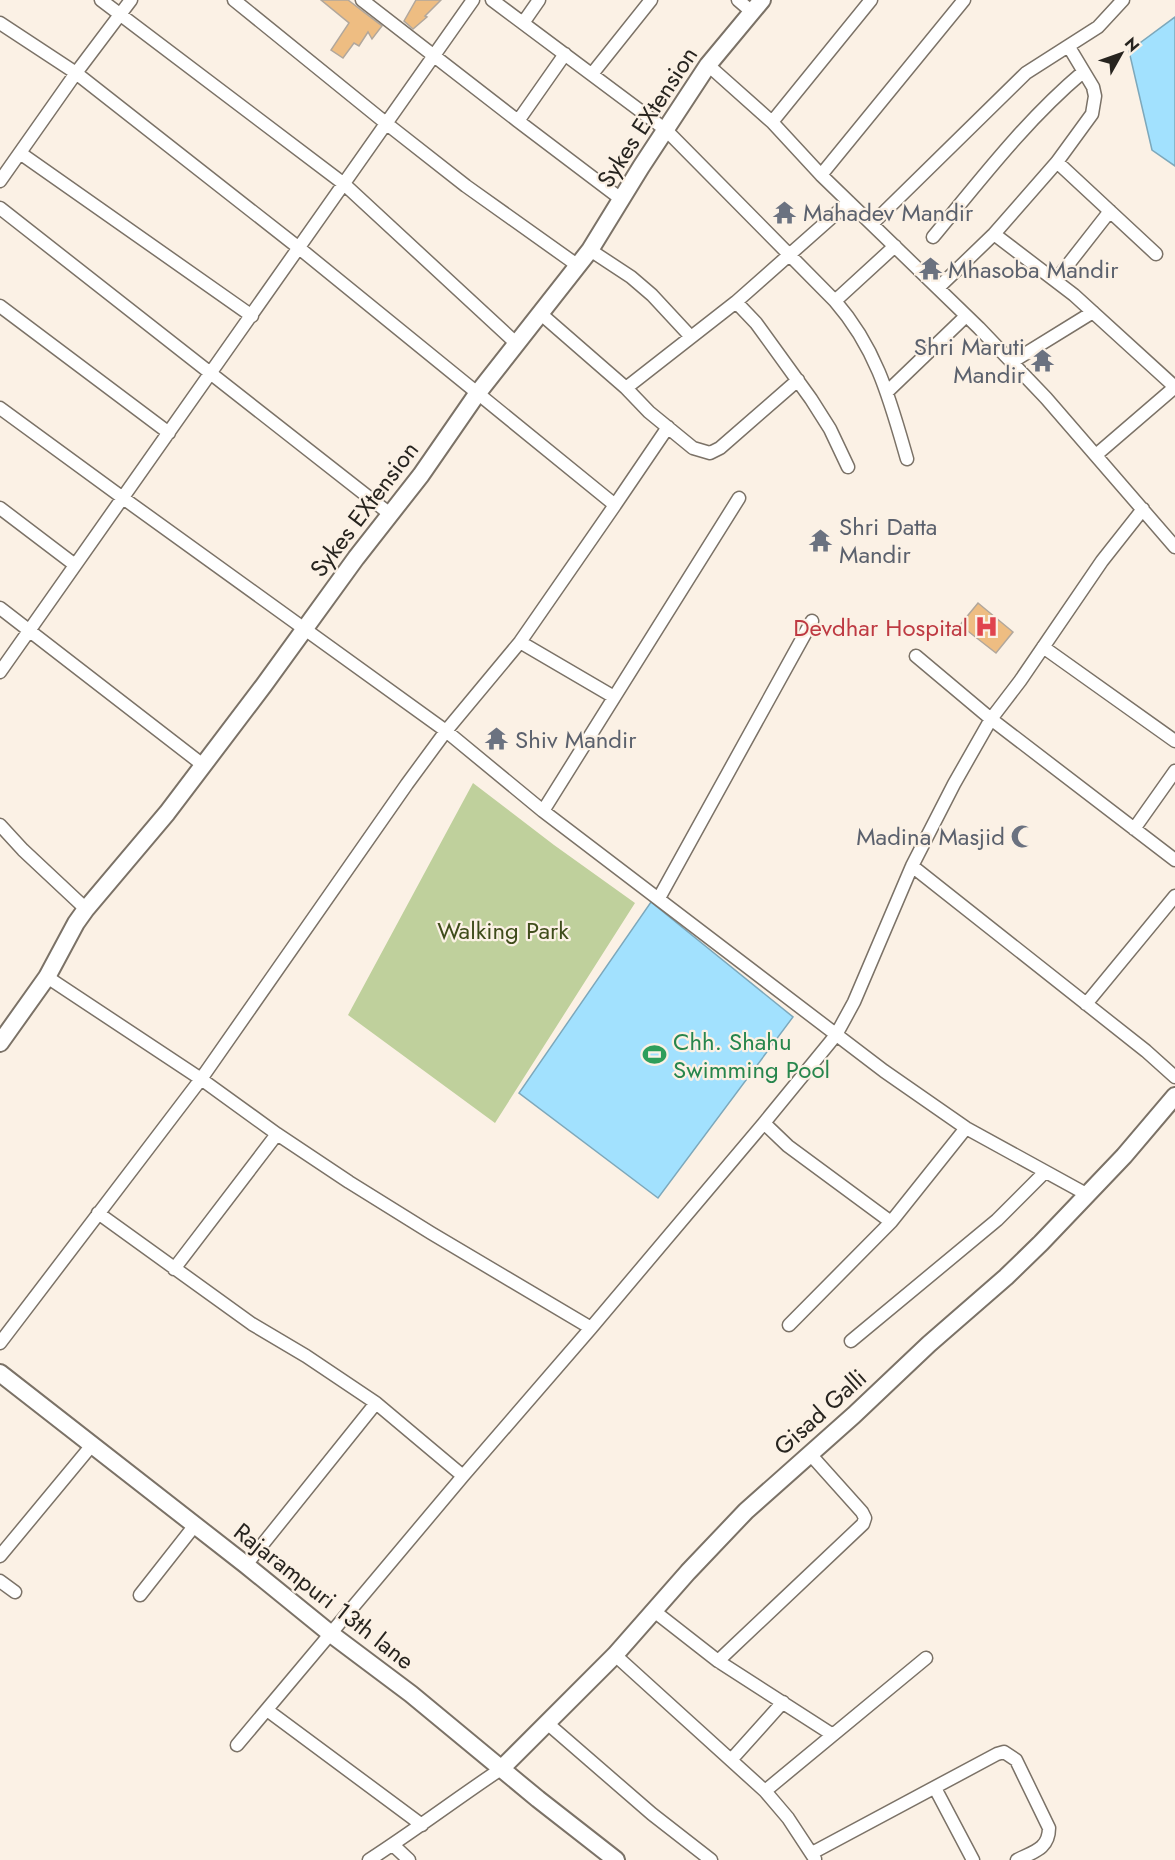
<svg xmlns="http://www.w3.org/2000/svg" width="1175" height="1860" font-family="Jost,sans-serif">
<rect width="100%" height="100%" fill="#fbf1e5"/>
<path fill="#bfd09c" d="M473,783L554,845L635,903L495,1123L348,1015Z"/>
<path fill="#a2e1fe" stroke="#7da8bb" stroke-width="1.5" d="M1175,17V166L1152,150L1129,51Z
M651,902L793,1017L658,1198L519,1093Z"/>
<path fill="#eebd82" stroke="#b1a79c" stroke-width="1.5" d="M321,0H348L382,26L372,39L368,32L359,46L354,43L343,58L331,50L349,23Z
M416,0H441L425,16L427,17L413,29L404,21Z
M978,603L1013,632L996,653L960,625Z"/>
<g fill="none" stroke-linecap="round" stroke-linejoin="round">
<defs>
<path id="minor" d="M101,0L344,184L517,344
M234,0L387,124L466,186L577,265
M362,0L518,121L621,199
M492,0L666,130L835,301C877,349 890,400 907,459
M738,0L752,12
M0,23L76,73L299,248L615,505L520,642L446,731L407,784L201,1079L0,1343
M523,23L539,0
M708,65L772,122L821,175L979,328L1046,398L1175,547
M592,74L651,0
M518,121L565,54
M772,122L871,0
M20,153L252,316
M1057,162L1156,254
M821,175L964,0
M0,181L76,73L131,0
M0,208L390,514
M872,224L1026,73L1098,27L1123,0
M994,234L1074,295L1175,387
M933,237C981,179 1026,120 1083,72
M590,250L631,277L652,295L691,337
M1056,280L1110,211
M938,288L994,234L1057,162L1092,114L1095,96L1093,87L1069,47
M835,301L895,246
M736,302L756,323L811,399L830,429L848,467
M0,306L169,433
M541,314L626,388L649,412L693,448L710,453L720,448L798,380
M1012,362L1093,312
M626,388L736,302L849,202
M888,391L966,316
M0,408L123,498L446,731L543,811L884,1071L966,1128L1088,1195
M1096,455L1175,387
M615,505L668,427
M0,508L75,565
M0,608L203,765
M520,642L614,697
M1043,647L1175,741
M916,656L991,719L1175,860
M0,672L473,0
M543,811L739,498
M0,825L23,850L86,909
M1134,829L1175,771
M912,866L1146,1051L1175,1077
M659,898L812,621
M47,977L201,1079L277,1134L349,1182L431,1233L591,1328
M1086,1004L1175,896
M764,1123L788,1146L891,1222
M98,1213L252,1324L306,1356L376,1403L463,1476
M174,1269L277,1134
M789,1325L891,1222L966,1128
M851,1341L997,1220L1045,1172
M0,1556L92,1445
M246,1565L376,1403
M0,1581L15,1592
M140,1595L195,1525
M654,1611L718,1661L833,1735
M615,1655L765,1791L788,1818L815,1859
M718,1661L863,1524L865,1518L862,1512L810,1454
M267,1710L422,1825
M547,1723L652,1814L711,1860
M237,1745L463,1476L591,1328L764,1123L836,1035L854,1002L912,866L954,784L991,719L1020,681L1102,561L1143,509
M731,1760L783,1702
M935,1788L973,1860
M765,1791L926,1658
M393,1845L409,1860
M812,1853L997,1754L1004,1752L1016,1760L1049,1828C1049,1849 1033,1852 1017,1860
M369,1860C414,1831 456,1799 501,1769"/>
<path id="tertiary" d="M0,1043L47,977L76,923L86,909L167,813L264,685L356,558L421,475L477,394L590,250L641,167L708,65L762,0
M0,1373L246,1565L331,1634L411,1694L538,1799L616,1860
M501,1769L615,1655L688,1572L746,1511L854,1415L929,1344L1006,1277L1041,1243L1124,1156L1175,1096"/>
</defs>
<use href="#minor" stroke="#7b7267" stroke-width="15"/>
<use href="#tertiary" stroke="#7b7267" stroke-width="20"/>
<use href="#minor" stroke="#fff" stroke-width="12"/>
<use href="#tertiary" stroke="#fff" stroke-width="16"/>
</g>
<defs>
<symbol id="temple-bare" viewBox="-9 -9 18 18"><path d="M0-6L5-2H3V0L6.5 2.5H4V6H1.5V3h-3V6H-4V2.5H-6.5L-3 0V-2H-5Z" fill="#6b7280" stroke="#fbf1e5" stroke-width="2.5" paint-order="stroke"/></symbol>
<symbol id="hospital-bare" viewBox="-9 -9 18 18"><path d="M-5-5h3v3.5h4V-5h3V5h-3V1.5h-4V5h-3Z" fill="#e0444e" stroke="#fbf1e5" stroke-width="2.5" paint-order="stroke"/></symbol>
<symbol id="mosque-bare" viewBox="-9 -9 18 18"><path d="M3.5-4.9A6 6 0 1 0 3.5 4.9A5 5 0 1 1 3.5-4.9Z" fill="#6b7280" stroke="#fbf1e5" stroke-width="2.5" paint-order="stroke"/></symbol>
<symbol id="stadium-bare" viewBox="-9 -9 18 18"><path d="M0-5a6.5 5 0 1 0 0 10a6.5 5 0 1 0 0-10ZM-3.5-1.8h7v3.6h-7Z" fill="#2e9e5b" stroke="#fbf1e5" stroke-width="2.5" paint-order="stroke"/></symbol>
</defs>
<g fill-rule="evenodd">
<use href="#temple-bare" x="768" y="196" width="33" height="33"/>
<use href="#temple-bare" x="914" y="252" width="33" height="33"/>
<use href="#temple-bare" x="1026" y="344" width="33" height="33"/>
<use href="#temple-bare" x="804" y="524" width="33" height="33"/>
<use href="#hospital-bare" x="970" y="610" width="33" height="33"/>
<use href="#temple-bare" x="480" y="722" width="33" height="33"/>
<use href="#mosque-bare" x="1006" y="820" width="33" height="33"/>
<use href="#stadium-bare" x="638" y="1038" width="33" height="33"/>
</g>
<g text-anchor="middle" dominant-baseline="central" stroke-width="4.5" stroke-linejoin="round" paint-order="stroke">
<g font-size="24" fill="#27241f" stroke="#fbf1e5">
<text transform="translate(647 117) rotate(-57)">Sykes EXtension</text>
<text transform="translate(364 509) rotate(-53)">Sykes EXtension</text>
<text transform="translate(820 1412) rotate(-42)">Gisad Galli</text>
<text transform="translate(324 1596) rotate(38)">Rajarampuri 13th lane</text>
</g>
<g font-size="24" fill="#5b616d" stroke="#fbf1e5" text-anchor="start">
<text x="803" y="212">Mahadev Mandir</text>
<text x="948" y="269">Mhasoba Mandir</text>
<text x="1025" y="346" text-anchor="end">Shri Maruti<tspan x="1025" dy="28">Mandir</tspan></text>
<text x="839" y="526">Shri Datta<tspan x="839" dy="28">Mandir</tspan></text>
<text x="515" y="739">Shiv Mandir</text>
<text x="1005" y="836" text-anchor="end">Madina Masjid</text>
</g>
<g font-size="24" fill="#be3a42" stroke="#fbf1e5" text-anchor="end">
<text x="968" y="627">Devdhar Hospital</text>
</g>
<g font-size="24" fill="#3f4c1b" stroke="#fbf1e5">
<text x="503" y="930">Walking Park</text>
</g>
<g font-size="24" fill="#27864d" stroke="#fbf1e5" text-anchor="start">
<text x="673" y="1041">Chh. Shahu<tspan x="673" dy="28">Swimming Pool</tspan></text>
</g>
</g>
<g transform="translate(1121 54) rotate(50)" stroke="#fbf1e5" stroke-width="4.5" paint-order="stroke">
<path d="M0-4.5L10 22L0 15L-10 22Z" fill="#27241f"/>
<text y="-9" font-size="16" font-weight="bold" text-anchor="middle" fill="#27241f">N</text>
</g>
</svg>
